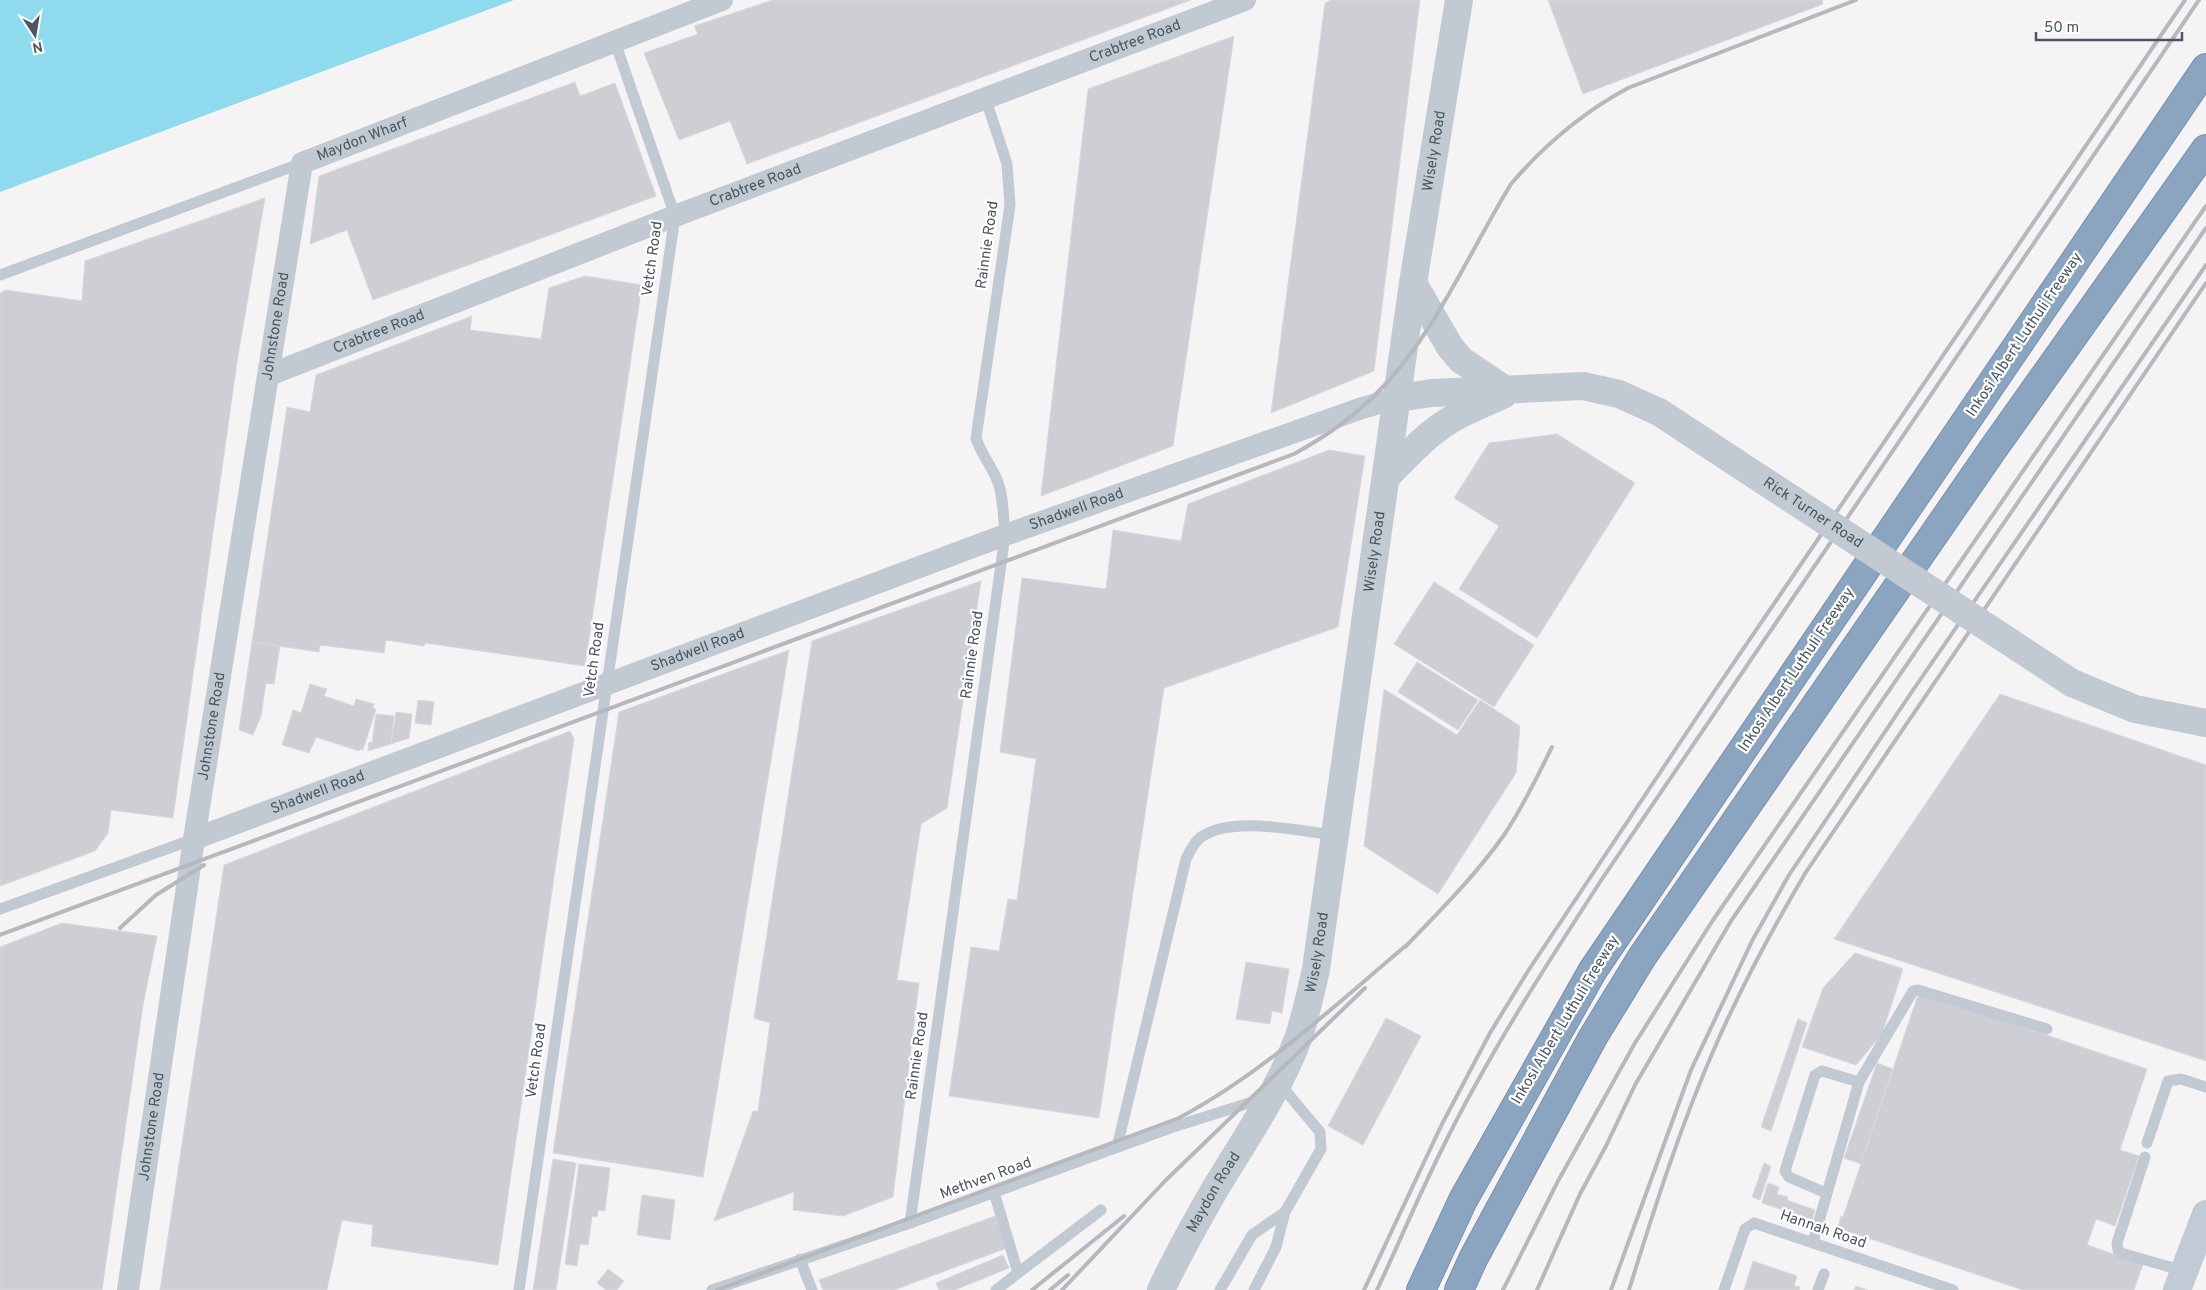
<svg xmlns="http://www.w3.org/2000/svg" width="2206" height="1290" font-family="Overpass,sans-serif">
<rect width="100%" height="100%" fill="#f5f3f3"/>
<path fill="#90daee" d="M0,0H514L0,192Z"/>
<path fill="#cdcfd5" stroke="#d7d9de" d="M773,0H1191L747,164L730,121L679,140L644,53L698,34L694,26Z
M1332,0H1420L1374,371L1271,413L1325,3Z
M1548,0H1822L1823,4L1583,94Z
M1234,36L1173,446L1041,496L1088,89Z
M575,82L580,96L615,83L656,196L373,300L347,230L310,244L319,176Z
M265,198L237,362L173,818L111,810L108,833L95,851L0,886V293L6,290L82,301L85,261Z
M585,276L642,285L585,666L425,643L424,646L386,640L384,653L320,645L319,652L252,642L287,407L310,412L316,375L472,316L470,330L541,339L549,288Z
M1557,434L1635,483L1537,638L1459,589L1499,526L1454,498L1489,443Z
M1329,450L1365,456L1338,627L1164,688L1099,1118L949,1096L971,947L999,951L1008,899L1017,900L1036,759L1000,752L1022,578L1106,589L1113,530L1181,541L1188,504Z
M981,581L947,808L921,824L897,980L919,983L893,1197L843,1216L793,1210L794,1192L714,1221L753,1111H758L770,1023L754,1018L812,641Z
M1434,582L1534,645L1494,707L1394,644Z
M252,642L280,646L274,684L266,683L261,716L253,735L239,730Z
M789,650L703,1177L553,1153L619,712Z
M1417,662L1478,700L1458,730L1398,692Z
M310,684L327,689L324,696L354,706L356,699L374,704L373,708L376,709L363,750L360,749L359,751L316,737L309,753L282,745L293,710L301,713Z
M1384,689L1457,735L1480,700L1520,726L1516,773L1438,894L1364,846Z
M2000,694L2206,765V1061L1834,939Z
M418,700L434,702L431,725L415,723Z
M396,712L412,714L409,738L391,744Z
M376,714L394,716L391,744L368,751L369,742L372,743Z
M570,731L574,739L498,1265L371,1246L373,1225L342,1220L327,1290H160L224,865Z
M62,923L157,936L143,1005L102,1290H0V947Z
M1855,953L1903,969L1882,1034L1856,1065L1802,1047L1823,988Z
M1246,962L1289,969L1282,1013L1272,1011L1270,1024L1236,1019Z
M1919,992L2147,1069L2120,1150L2139,1156L2115,1226L2096,1219L2087,1245L2143,1264L2134,1290H2023L1838,1228L1841,1216L1843,1217Z
M1386,1018L1421,1036L1363,1145L1328,1126Z
M1798,1019L1807,1023L1771,1131L1761,1127Z
M1877,1063L1893,1069L1861,1164L1844,1158Z
M553,1159L576,1163L556,1290H533Z
M1764,1163L1771,1166L1760,1200L1752,1197Z
M579,1164L610,1168L605,1211L598,1210L597,1217L592,1216L588,1245L580,1244L577,1266L565,1264Z
M1768,1183L1779,1187L1777,1194L1788,1197L1787,1200L1815,1210L1812,1220L1762,1203Z
M642,1195L675,1200L670,1240L637,1235Z
M995,1216L1007,1248L894,1290H823L819,1280Z
M1003,1255L1009,1268L955,1290H939L936,1283Z
M1753,1261L1797,1276L1794,1286L1800,1287L1799,1290H1744Z
M608,1269L624,1281L617,1290H606L597,1283Z
M1856,1286L1868,1290H1854Z"/>
<g fill="none" stroke-linecap="round" stroke-linejoin="round">
<defs>
<path id="motorway" d="M1421,1290L1463,1200L1593,970L2206,68
M1459,1290L1473,1259L1593,1037L1642,957L1993,449L2206,149"/>
</defs>
<use href="#motorway" stroke="#7690ad" stroke-width="30"/>
<path stroke="#c1cad2" stroke-width="11" d="M0,275L302,163
M0,909L194,839
M1859,1082L1913,991L1918,990L2047,1029
M2147,1143L2168,1081L2181,1079L2206,1087
M1117,1147L1186,859C1190,851 1194,842 1201,837C1233,815 1298,831 1335,835
M2145,1157L2117,1243L2118,1250L2121,1253L2184,1271
M994,1192L1018,1273L996,1290
M910,1223L1005,535C1003,517 1004,496 997,480C991,465 981,454 976,438L1010,205L1007,164L986,100
M1813,1242L1859,1082L1822,1071L1815,1075L1785,1171L1789,1177L1826,1193
M800,1259L812,1290
M1018,1273L1101,1210
M519,1290L675,216L615,42
M712,1290L910,1223L1170,1128L1265,1098
M1220,1290L1252,1235L1285,1212
M1254,1290L1276,1247L1285,1212L1321,1149L1320,1132L1279,1083
M1724,1290L1745,1229L1754,1223L1953,1290
M1818,1290L1824,1274"/>
<g stroke="#c1cad2" stroke-width="22">
<path id="s1" d="M269,375L675,216L1245,0"/>
<path id="s2" d="M194,839L1005,535L1362,408L1398,398"/>
<path id="s3" d="M128,1290L194,839L302,163L722,0"/>
</g>
<g stroke="#c1cad2" stroke-width="28">
<path d="M1413,283L1450,347L1461,360L1504,389"/>
<path d="M1398,398L1432,393L1583,386L1619,394L1659,412"/>
<path d="M1386,477C1402,461 1418,443 1437,429C1457,414 1480,405 1503,395"/>
<path d="M2072,683L2135,709L2206,723"/>
<path id="s4" d="M1161,1290C1177,1256 1196,1222 1215,1189C1245,1139 1279,1091 1299,1036C1306,1014 1311,992 1316,969L1413,283L1459,0"/>
</g>
<path stroke="#c1cbd6" stroke-width="28" d="M2177,1290L2206,1214"/>
<use href="#motorway" stroke="#8ba5c1" stroke-width="28"/>
<path stroke="#b5b8bd" stroke-width="4" d="M120,928L156,895L204,865
M0,935L1294,454C1323,438 1350,420 1374,396C1433,339 1468,254 1511,184C1545,144 1582,113 1628,88L1856,0
M1405,947C1440,911 1475,876 1504,835C1523,807 1537,777 1552,747
M717,1290L1179,1118C1265,1072 1335,1005 1409,943
M1032,1290L1124,1216
M1050,1290L1068,1275
M1062,1290L1166,1180L1365,988
M1364,1290L1442,1124L1490,1033L1528,971L1703,708L2185,0
M1377,1290C1399,1243 1419,1195 1442,1149C1488,1055 1545,967 1602,879L2199,0
M1503,1290L1558,1181L1635,1043L1713,920L2206,206
M1537,1290L1580,1194L1606,1146L1635,1085L1731,921L2206,228
M1611,1290L1691,1070L1752,941L1789,875L1911,693L2206,265
M1629,1290C1655,1206 1682,1121 1718,1040C1744,982 1774,926 1806,872L2206,283"/>
<path stroke="#c1cad2" stroke-width="28" id="s5" d="M1659,412L2072,683"/>
</g>
<g text-anchor="middle" dominant-baseline="central" stroke-width="4.5" stroke-linejoin="round" paint-order="stroke">
<g font-size="15" fill="#4a5661" stroke="#fff">
<text stroke="none"><textPath href="#s1" startOffset="928">Crabtree Road</textPath></text>
<text stroke="none"><textPath href="#s3" startOffset="1205">Maydon Wharf</textPath></text>
<text stroke="none"><textPath href="#s4" startOffset="1185">Wisely Road</textPath></text>
<text stroke="none"><textPath href="#s1" startOffset="522">Crabtree Road</textPath></text>
<text transform="translate(988 245) rotate(-82)">Rainnie Road</text>
<text transform="translate(653 259) rotate(-82)">Vetch Road</text>
<text stroke="none"><textPath href="#s3" startOffset="975">Johnstone Road</textPath></text>
<text stroke="none"><textPath href="#s1" startOffset="118">Crabtree Road</textPath></text>
<text transform="translate(2025 335) rotate(-56)">Inkosi Albert Luthuli Freeway</text>
<text stroke="none"><textPath href="#s2" startOffset="942">Shadwell Road</textPath></text>
<text stroke="none"><textPath href="#s5" startOffset="184">Rick Turner Road</textPath></text>
<text stroke="none"><textPath href="#s4" startOffset="780">Wisely Road</textPath></text>
<text stroke="none"><textPath href="#s2" startOffset="538">Shadwell Road</textPath></text>
<text transform="translate(973 655) rotate(-82)">Rainnie Road</text>
<text transform="translate(595 660) rotate(-82)">Vetch Road</text>
<text transform="translate(1797 670) rotate(-56)">Inkosi Albert Luthuli Freeway</text>
<text stroke="none"><textPath href="#s3" startOffset="570">Johnstone Road</textPath></text>
<text stroke="none"><textPath href="#s2" startOffset="132">Shadwell Road</textPath></text>
<text stroke="none"><textPath href="#s4" startOffset="375">Wisely Road</textPath></text>
<text transform="translate(1566 1020) rotate(-59)">Inkosi Albert Luthuli Freeway</text>
<text transform="translate(918 1056) rotate(-82)">Rainnie Road</text>
<text transform="translate(537 1061) rotate(-82)">Vetch Road</text>
<text stroke="none"><textPath href="#s3" startOffset="165">Johnstone Road</textPath></text>
<text transform="translate(986 1179) rotate(-20)">Methven Road</text>
<text stroke="none"><textPath href="#s4" startOffset="111">Maydon Road</textPath></text>
<text transform="translate(1823 1230) rotate(19)">Hannah Road</text>
</g>
</g>
<g transform="translate(35 35) rotate(168)" stroke="#ffffff" stroke-width="4" paint-order="stroke">
<path d="M0-4L9 19L0 12L-9 19Z" fill="#4a5661"/>
<text y="-8" font-size="14" font-weight="bold" text-anchor="middle" fill="#4a5661">N</text>
</g>
<path d="M2036 32v8h146v-8" fill="none" stroke="#4a5661" stroke-width="2.5"/>
<text x="2044" y="32" font-size="15" fill="#4a5661" stroke="#ffffff" stroke-width="4" paint-order="stroke">50 m</text>
</svg>
